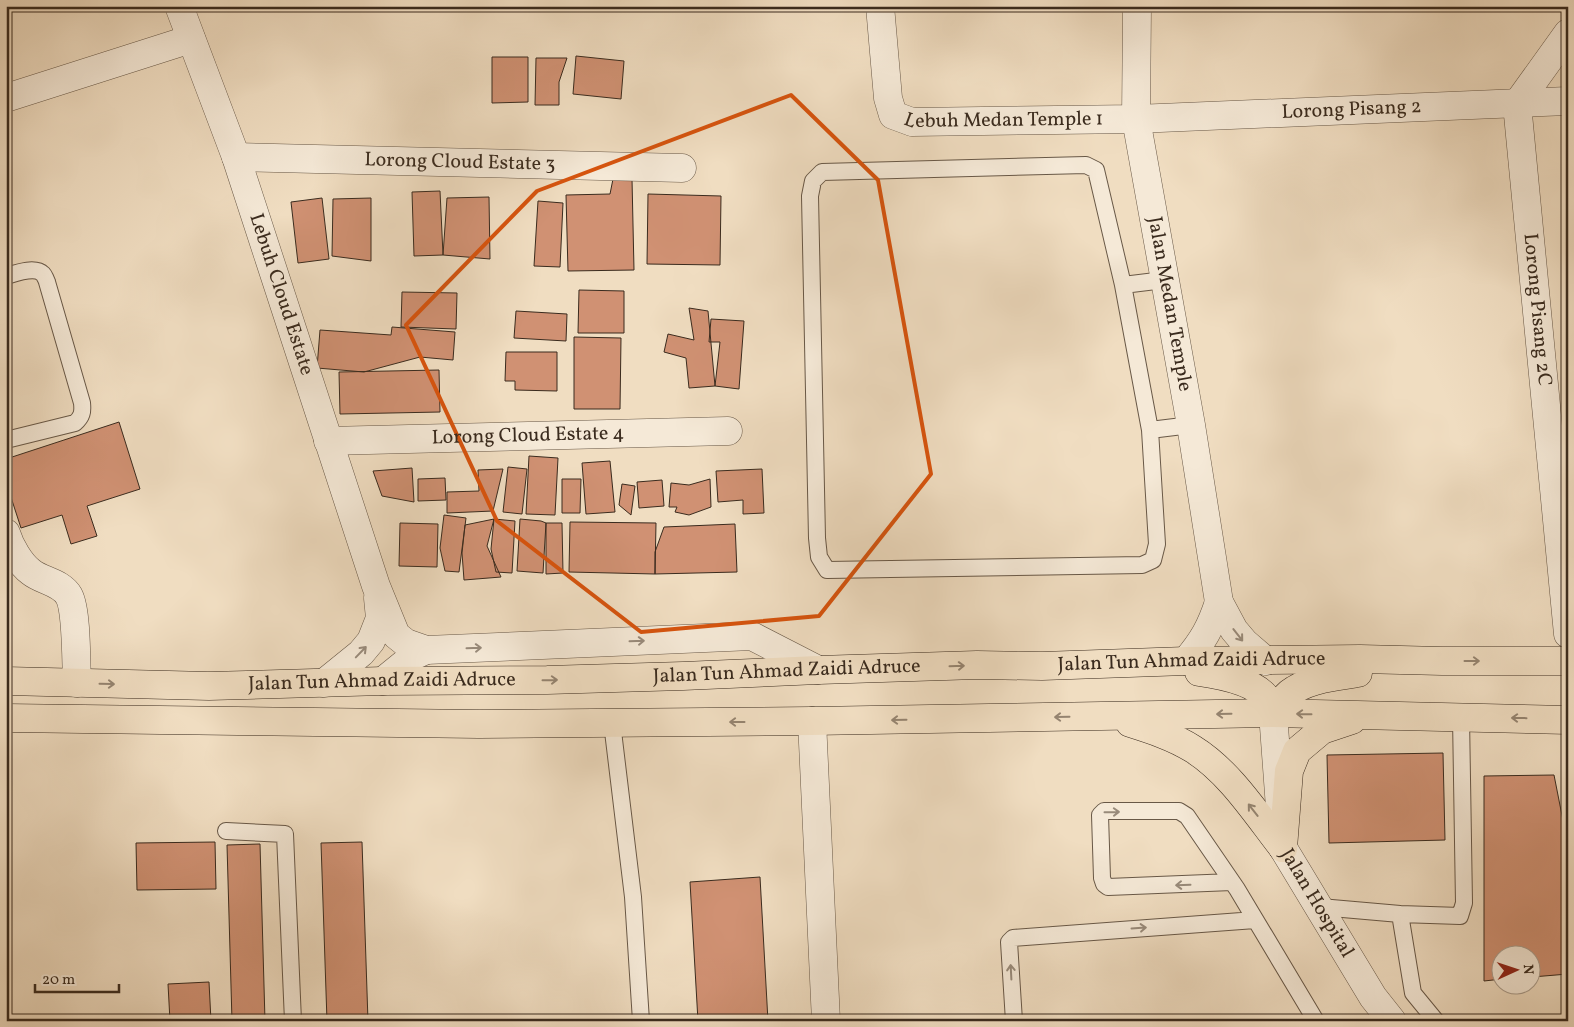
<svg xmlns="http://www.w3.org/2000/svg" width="1574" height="1027" font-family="Vollkorn,serif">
<rect width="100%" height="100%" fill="#f0ddc1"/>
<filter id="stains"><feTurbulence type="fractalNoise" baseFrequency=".004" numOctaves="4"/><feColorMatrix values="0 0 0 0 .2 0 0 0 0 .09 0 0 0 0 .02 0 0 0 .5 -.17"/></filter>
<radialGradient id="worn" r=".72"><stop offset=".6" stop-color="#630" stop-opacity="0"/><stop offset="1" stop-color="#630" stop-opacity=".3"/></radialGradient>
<path fill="#d09173" stroke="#3a2b1e" d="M576,56L624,61L621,99L573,94Z
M492,57H528V102L492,103Z
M536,58H567L559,82V105H535Z
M613,179H632L634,270L568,271L566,195L610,194Z
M440,191L443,255L414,256L412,192Z
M648,194L721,196L720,265L647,264Z
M489,197L490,259L443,255L447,198Z
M322,198L329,259L298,263L291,202Z
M371,198V261L332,256L333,199Z
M538,201L563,203L560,267L534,266Z
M579,290L624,291V333H578Z
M402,292L457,293L456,329L401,327Z
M689,308L708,311L715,386L689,388L686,358L664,352L668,334L694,340Z
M516,311L567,314L566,341L514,338Z
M711,319L744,321L739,389L715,386L720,342H709Z
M392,327L455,332L453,360L420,357L364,372L317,368L320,330L391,335Z
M574,337L621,338L620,409H574Z
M506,352H557V391L515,390V381H505Z
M439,370L440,412L340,414L339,372Z
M119,422L140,489L87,506L97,536L71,544L62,515L21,528L6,482V459Z
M529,456L558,458L555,515L526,514Z
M610,461L615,512L586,514L582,463Z
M508,467L527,469L522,514L503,512Z
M412,468L414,502L382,496L373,471Z
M503,469L493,511L447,513V492L479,491L478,470Z
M762,469L764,513L743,514V500L718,502L716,471Z
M445,478L446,500L418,501V479Z
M562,479H581L580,513H562Z
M710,479L711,507L689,515L675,512L677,507H669L671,483L689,485Z
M662,480L664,506L639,508L637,482Z
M622,484L635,486L631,515L619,505Z
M444,515L466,518L459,572L445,571L440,548Z
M494,519L515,521L512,573L496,572L491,549Z
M494,519L487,546L501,577L464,580L462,553L465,525Z
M520,519L541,521L546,523L543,573L517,571Z
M570,522L656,523L655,574L569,572Z
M400,523L438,524L437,567L399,566Z
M546,523H562L563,573L546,574Z
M735,524L737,572L655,574V552L664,527Z
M1443,753L1445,840L1329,843L1327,755Z
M1554,775L1568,846V974L1532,977V954H1502V979L1484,981V776Z
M215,842L216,889L137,890L136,843Z
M362,842L368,1021H327L321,843Z
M260,844L265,1021H232L227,845Z
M760,877L768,1021H698L690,882Z
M209,982L211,1021H170L168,984Z"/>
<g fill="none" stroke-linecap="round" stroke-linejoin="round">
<defs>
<path id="service" d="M1086,165L1096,170L1123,285L1150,430L1157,544L1153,560L1142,565L827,570L819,557L817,538L810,196L813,181L822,172Z
M6,276C16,273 35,266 43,274C44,275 47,281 47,282L82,403C83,412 82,417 75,423L6,440
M1123,285L1164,280
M1150,430L1191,425
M612,723L633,897L641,1021
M226,831L285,834L293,1021
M1232,882L1108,887L1104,884L1102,878L1100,815L1104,811H1179L1187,816L1237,889L1316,1021
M1320,907L1400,914
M1014,1021L1009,942L1013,938L1255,920
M1436,1021L1413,993L1400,914L1460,916L1464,903L1461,717"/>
<g id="minor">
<path id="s1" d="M179,6L236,157L376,586L396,635L406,643L426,650L752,636L818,670"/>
<path id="s2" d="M880,6L888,98L893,115L912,122L1136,119L1568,101"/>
<path id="s3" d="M1137,6L1136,119L1191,425L1219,602L1234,630L1245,643L1266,661"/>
<path id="s4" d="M1568,33L1517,104L1568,634"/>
<path d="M6,98L191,39"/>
<path id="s5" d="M236,157L682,168"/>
<path id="s6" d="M328,441L728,431"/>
<path d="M6,533C10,546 20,564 31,572C42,581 61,582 69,596C77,611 76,664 77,683"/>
<path d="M1186,661C1203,641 1211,627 1219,602"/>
<path d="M383,681L415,655L426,650"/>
<path d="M324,683L361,653L371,641L380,618L378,598"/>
<path d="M812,721L826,1021"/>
</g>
<g id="tertiary">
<path id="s7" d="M1273,713L1283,848L1373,997L1392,1021"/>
</g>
<g id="primary">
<path d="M1199,672C1220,675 1258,681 1269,702C1271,706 1272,710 1273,713"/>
<path id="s8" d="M6,681L209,686L383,681L547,680L683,676L818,670L977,665L1042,666L1186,661L1360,659L1442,661H1568"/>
<path d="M1273,713C1279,705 1285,695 1294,690C1312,679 1337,676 1358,673"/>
<path d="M6,718L479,724L812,721L1273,713L1568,720"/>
<path d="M1130,723C1152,730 1174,737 1193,749C1230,772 1257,815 1283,848"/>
<path d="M1283,848L1289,771L1297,751L1322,730L1352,720"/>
</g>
</defs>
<use href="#service" stroke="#685847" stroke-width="18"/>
<use href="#minor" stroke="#685847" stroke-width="29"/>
<use href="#tertiary" stroke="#685847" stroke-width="29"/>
<use href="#primary" stroke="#3a2b1e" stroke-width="29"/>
<use href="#service" stroke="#f5e9d7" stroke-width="16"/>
<use href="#minor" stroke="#f5e9d7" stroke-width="28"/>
<use href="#tertiary" stroke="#f5e9d7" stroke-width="28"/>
<use href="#primary" stroke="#f0ddc1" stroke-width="28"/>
</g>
<defs><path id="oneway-shaft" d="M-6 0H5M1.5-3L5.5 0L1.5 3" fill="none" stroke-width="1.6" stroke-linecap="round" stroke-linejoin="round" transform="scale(1.25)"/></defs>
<g stroke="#988a7a">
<use href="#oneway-shaft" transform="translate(1238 635) rotate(52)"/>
<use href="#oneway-shaft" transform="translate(637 641) rotate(-2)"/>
<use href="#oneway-shaft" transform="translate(474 648) rotate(-2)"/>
<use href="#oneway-shaft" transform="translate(361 652) rotate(-46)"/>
<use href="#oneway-shaft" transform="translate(1112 812) rotate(-1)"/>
<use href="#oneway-shaft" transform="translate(1183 885) rotate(178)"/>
<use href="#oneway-shaft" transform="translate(1139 928) rotate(-4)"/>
<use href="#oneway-shaft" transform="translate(1011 972) rotate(-93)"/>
</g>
<g stroke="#958470">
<use href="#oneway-shaft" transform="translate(1472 661)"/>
<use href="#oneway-shaft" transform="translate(957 666) rotate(-2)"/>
<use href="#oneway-shaft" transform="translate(550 680) rotate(-1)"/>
<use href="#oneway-shaft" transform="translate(107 684) rotate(1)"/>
<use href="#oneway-shaft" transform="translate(1224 714) rotate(179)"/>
<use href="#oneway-shaft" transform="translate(1304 714) rotate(-179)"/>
<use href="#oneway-shaft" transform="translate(1062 717) rotate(179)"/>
<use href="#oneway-shaft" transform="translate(1519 718) rotate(-179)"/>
<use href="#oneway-shaft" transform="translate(899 720) rotate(179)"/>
<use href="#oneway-shaft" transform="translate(737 722) rotate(180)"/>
<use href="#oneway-shaft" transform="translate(1253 810) rotate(-128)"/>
</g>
<path fill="none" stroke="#d7540e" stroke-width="4" stroke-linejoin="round" d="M791,95L878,180L931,474L819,616L641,632L497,521L406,325L537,191Z"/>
<g text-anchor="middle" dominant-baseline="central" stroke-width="4.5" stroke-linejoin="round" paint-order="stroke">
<g font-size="20" fill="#3a2b1e" stroke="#f5e9d7">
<text stroke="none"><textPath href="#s2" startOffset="570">Lorong Pisang 2</textPath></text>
<text stroke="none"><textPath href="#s2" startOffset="222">Lebuh Medan Temple 1</textPath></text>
<text stroke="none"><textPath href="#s5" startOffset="224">Lorong Cloud Estate 3</textPath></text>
<text stroke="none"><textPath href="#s1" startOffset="306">Lebuh Cloud Estate</textPath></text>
<text stroke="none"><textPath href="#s3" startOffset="301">Jalan Medan Temple</textPath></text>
<text stroke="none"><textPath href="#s4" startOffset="294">Lorong Pisang 2C</textPath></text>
<text stroke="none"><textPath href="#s6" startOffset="200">Lorong Cloud Estate 4</textPath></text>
<text stroke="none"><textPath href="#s8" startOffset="1186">Jalan Tun Ahmad Zaidi Adruce</textPath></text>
<text stroke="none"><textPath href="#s8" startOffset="781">Jalan Tun Ahmad Zaidi Adruce</textPath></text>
<text stroke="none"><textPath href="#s8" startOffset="376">Jalan Tun Ahmad Zaidi Adruce</textPath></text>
<text stroke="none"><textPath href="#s7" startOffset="200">Jalan Hospital</textPath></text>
</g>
</g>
<rect width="1574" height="1027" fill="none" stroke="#f0ddc1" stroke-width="25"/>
<rect x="8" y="8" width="1559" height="1012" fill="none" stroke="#3a2b1e" stroke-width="2.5"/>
<rect x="12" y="12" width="1549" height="1002" fill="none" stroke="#3a2b1e"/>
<g transform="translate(1516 970) rotate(87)"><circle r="24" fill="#f5e9d7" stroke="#aa9d8d"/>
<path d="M0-4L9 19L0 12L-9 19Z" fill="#8f2418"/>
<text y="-8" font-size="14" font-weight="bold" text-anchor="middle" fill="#3a2b1e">N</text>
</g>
<path d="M35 984v8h84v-8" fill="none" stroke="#3a2b1e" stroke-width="2.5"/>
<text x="42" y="984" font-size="15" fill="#3a2b1e" stroke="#f5e9d7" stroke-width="4" paint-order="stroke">20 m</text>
<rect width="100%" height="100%" filter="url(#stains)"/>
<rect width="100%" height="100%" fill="url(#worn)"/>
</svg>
